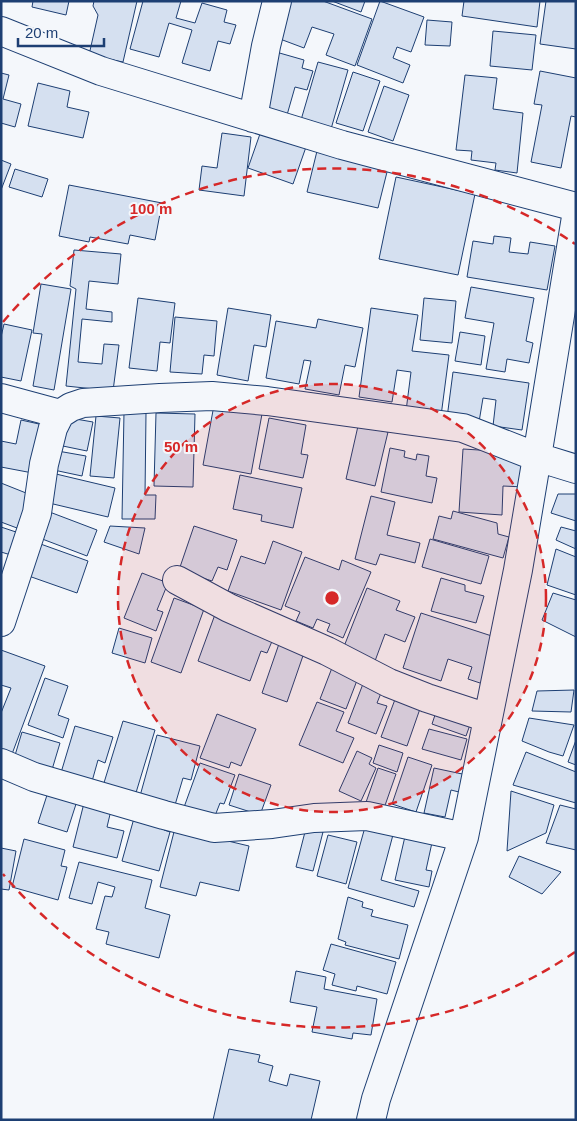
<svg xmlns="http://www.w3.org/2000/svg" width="577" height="1121" font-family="Arial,sans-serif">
<rect width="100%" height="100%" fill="#f4f7fb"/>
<path fill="#d5e0f0" stroke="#1d3f73" d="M33,1H69L66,15L32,7Z
M94,1H137L123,62L89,55L98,15L93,6Z
M143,1H181L176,18L195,23L202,3L227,10L224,22L236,25L230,44L218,41L210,71L182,63L192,30L169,23L159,57L130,49Z
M285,1H323L372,19L355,66L326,55L334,34L312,27L304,48L272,36Z
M332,1H365L361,12Z
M380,1L424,17L411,52L397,47L393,58L410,65L403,83L357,65Z
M464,1H540L537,27L462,16Z
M546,1H576V49L540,44Z
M427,20L452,22L450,46L425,45Z
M493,31L536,35L532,70L490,66Z
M276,52L304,60L302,68L313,71L307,90L295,87L287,115L259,107Z
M318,62L348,70L331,129L301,120Z
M540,71L576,78V117L571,116L561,168L531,162L542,105L534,104Z
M353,72L380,81L363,131L336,123Z
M1,73L9,75L3,99L21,104L15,127L1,123Z
M465,75L497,78L493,109L523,113L517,173L495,170L496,163L471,160L472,151L456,150Z
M38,83L70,91L67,107L89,112L83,138L28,126Z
M384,86L409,95L393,141L368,132Z
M261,131L306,147L293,184L248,168Z
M222,133L251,137L244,196L199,190L202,166L217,168Z
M317,151L388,168L378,208L307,192Z
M1,160L11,164L1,190Z
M15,169L48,179L42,197L9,187Z
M396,177L475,194L458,275L379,259Z
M69,185L162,203L155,240L130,235L128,244L90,237L89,242L59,236Z
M494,236L511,238L509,252L528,254L530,242L555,246L547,290L467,277L473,241L493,244Z
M74,250L121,254L118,284L89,281L86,309L112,312V322L82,319L78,362L102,364L104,344L119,345L113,391L66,386L76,289L70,286Z
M41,284L71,289L54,390L33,386L42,334L33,333Z
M471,287L534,298L526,341L533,343L529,363L507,359L505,372L486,369L494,323L465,318Z
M138,298L175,303L170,343L160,342L157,371L129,368Z
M424,298L456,301L452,343L420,340Z
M228,308L271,315L266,347L254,345L248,381L217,375Z
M371,308L418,315L412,351L449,355L441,416L406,411L411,372L397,370L392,402L359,397Z
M175,317L217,321L214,356L204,355L202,374L170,372Z
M318,319L363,328L355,367L345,365L339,395L305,389L311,361L304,360L299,384L266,378L276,321L316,328Z
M4,324L32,330L21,381L1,377V337Z
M460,332L485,336L481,365L455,361Z
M453,372L529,383L522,430L493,426L496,400L483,398L479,422L447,418Z
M214,405L262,414L251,474L203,465Z
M124,412L146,413L145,495H156L155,519H122Z
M156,413L195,414L193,487L154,486Z
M96,416L120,418L114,478L90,476Z
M64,417L93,422L87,451L58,445Z
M269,418L306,425L301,454L308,455L303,478L259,469Z
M21,420L48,426L38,474L1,467V441L16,444Z
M358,426L388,432L375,486L346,479Z
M390,448L405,451L404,457L416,460L417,454L429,456L426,476L437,478L432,503L381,492Z
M463,449L527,453L524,487L503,486L502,515L459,512Z
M52,450L86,456L82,476L49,469Z
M56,474L115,488L108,517L49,503Z
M240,475L302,488L293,528L261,521L262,515L233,509Z
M1,483L31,495L17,528L1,522Z
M558,494H576V521L551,513Z
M371,496L395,502L387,535L420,543L415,563L380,554L376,565L355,559Z
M47,511L97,530L87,556L37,537Z
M453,511L497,523L498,534L509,537L503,558L433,539L439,516L451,519Z
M110,526L145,528L139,554L104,542Z
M194,526L237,540L227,570L218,567L212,581L179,570Z
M1,527L19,533L11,555L1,552Z
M561,527L576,531V549L556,540Z
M430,539L489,556L481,584L422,567Z
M273,541L302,552L281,610L228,591L241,556L265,564Z
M35,542L88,561L77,593L23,574Z
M556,549L576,557V595L547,585Z
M305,557L339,570L342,560L371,572L343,638L327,631L330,624L317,619L313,628L296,621L300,612L285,606Z
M142,573L168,583L157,610L163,612L156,631L124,618Z
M441,578L465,585V591L484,596L476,623L431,611Z
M367,588L400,601L396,610L415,617L405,642L385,634L375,661L343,649Z
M553,593L576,600V637L542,620Z
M174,598L204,609L181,673L151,662Z
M217,609L273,639L267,653L261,651L250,681L198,661Z
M421,613L501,639L486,685L468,679L472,667L448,659L441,681L403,668Z
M119,628L152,638L145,663L112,653Z
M281,638L306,647L287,702L262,693Z
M1,650L45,666L12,754L1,750V713L11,688L1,685Z
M335,660L361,670L346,709L320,699Z
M366,676L385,683L377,703L387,706L376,734L348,723Z
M45,678L68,686L58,715L69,719L63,738L28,725Z
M574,690L571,712L532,711L537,691Z
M397,694L422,703L407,746L381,737Z
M317,702L344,712L336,731L354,738L343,763L299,745Z
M437,709L471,722L466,736L432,724Z
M217,714L256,729L241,766L231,762L229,768L200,758Z
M529,718L574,725L563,756L549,752L522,741Z
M123,721L155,730L135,796L103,786Z
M75,726L113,737L105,763L98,760L91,785L60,776Z
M429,729L467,739L461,760L422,749Z
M22,732L60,743L51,773L13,762Z
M157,735L200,746L191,780L183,778L175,805L140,796Z
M576,740V765L568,762Z
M379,745L403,753L397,772L373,763Z
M357,751L372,758L369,764L376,768L361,801L339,791Z
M526,752L576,772V803L513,785Z
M408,757L432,765L416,812L392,804Z
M200,763L235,775L224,804L220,803L213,821L183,810Z
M378,768L396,774L382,814L364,808Z
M434,768L467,775L463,793L451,790L445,817L424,813Z
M239,774L271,785L260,815L229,805Z
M511,791L554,805L546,833L507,851Z
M48,792L77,801L67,832L38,823Z
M85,799L112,806L107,827L124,831L117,858L73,847Z
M560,805L576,809V850L546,843Z
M136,811L167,819L164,830L170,832L159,871L122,861Z
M176,824L211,837L249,846L239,891L200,882L196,896L160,887Z
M365,827L394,831L381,880L419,891L414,907L348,888Z
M306,828L323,832L313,871L296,867Z
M406,832L433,838L426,870L432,871L429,887L395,880Z
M328,835L357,842L346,884L317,876Z
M24,839L65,850L61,866L67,867L58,900L12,887Z
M1,848L16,851L9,890L1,889Z
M519,856L561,872L542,894L509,877Z
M79,862L152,880L145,908L170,915L159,958L106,944L109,932L96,929L105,896L112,897L115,887L98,882L92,904L69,898Z
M348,897L363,902L362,907L373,910L371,916L408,925L399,959L345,945L346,942L338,939Z
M331,944L396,962L387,994L357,986L356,991L332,985L335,974L323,970Z
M296,971L326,977L324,989L377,999L371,1035L353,1033L352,1039L312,1032L317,1007L290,1002Z
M229,1049L260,1055L258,1062L273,1066L269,1081L287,1086L290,1074L320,1081L311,1120H213Z"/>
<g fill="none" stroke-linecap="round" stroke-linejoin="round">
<defs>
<path id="minor" d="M1,31L101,71L342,145L576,207
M253,118L266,46L277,1
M1,398L60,414
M177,580L229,608L327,651L389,683L427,698L488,718
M1,622L37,513L44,464L53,428L60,414L71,407L83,403L160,398L212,396L267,401L463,428L537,457L576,469
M1,763L34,777L164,815L214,828L272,824L314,818L367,816L464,837
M371,1120L376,1099L464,837L518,570L537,457L576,217"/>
</defs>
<use href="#minor" stroke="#1d3f73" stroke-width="30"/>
<use href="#minor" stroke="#f4f7fb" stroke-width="28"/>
</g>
<circle cx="332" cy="598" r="214" fill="#d62828" fill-opacity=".12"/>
<g fill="none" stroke="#d62828" stroke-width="2.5" stroke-dasharray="9 6">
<circle cx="332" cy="598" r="214"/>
<path d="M575 952A429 429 0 0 1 3 874M3 322A429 429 0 0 1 575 244"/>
</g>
<circle cx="332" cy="598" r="8" fill="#d62828" stroke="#f4f7fb" stroke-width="2.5"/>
<g font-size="15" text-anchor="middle" font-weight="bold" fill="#d62828" stroke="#f4f7fb" stroke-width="4" stroke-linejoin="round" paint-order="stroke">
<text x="151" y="214">100 m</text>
<text x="181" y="452">50 m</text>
</g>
<rect width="577" height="1121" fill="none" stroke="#1d3f73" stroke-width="5"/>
<path d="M18 38v8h86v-8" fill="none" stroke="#1d3f73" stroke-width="2.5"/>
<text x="25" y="38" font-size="15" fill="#1d3f73" stroke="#f4f7fb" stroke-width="4" paint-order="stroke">20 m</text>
</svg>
